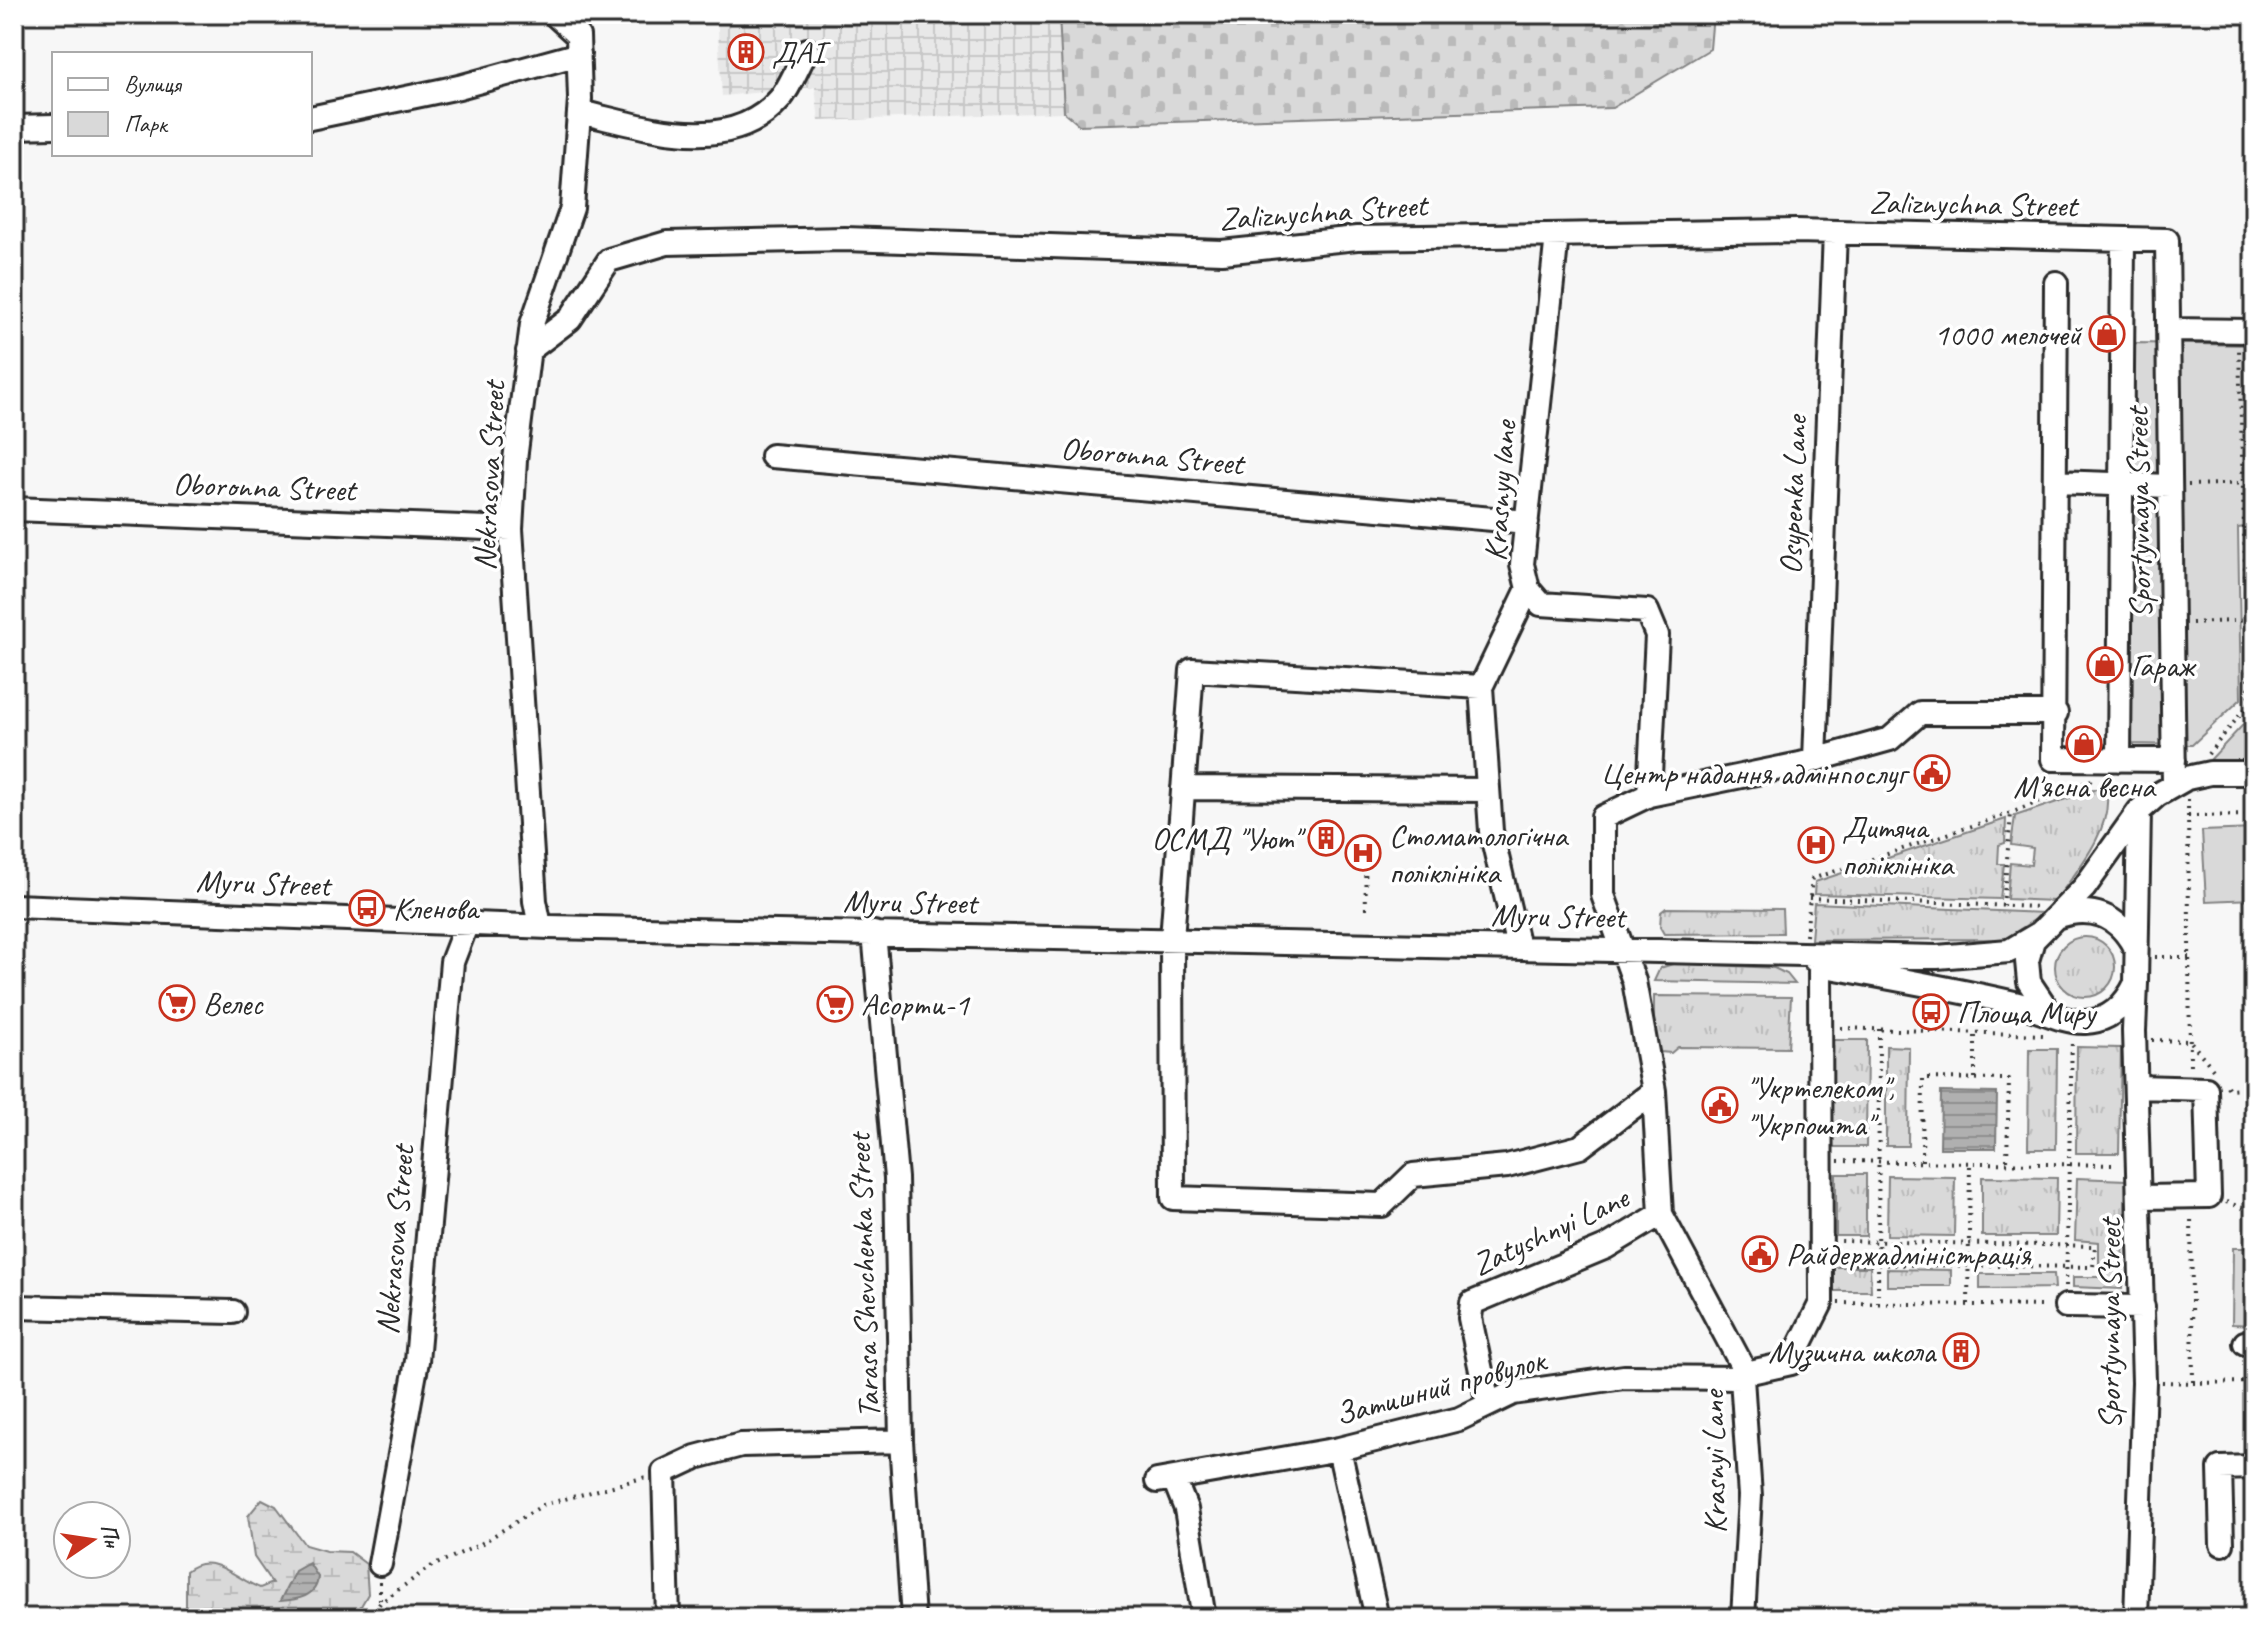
<svg xmlns="http://www.w3.org/2000/svg" width="2268" height="1632" font-family="Caveat,sans-serif">
<defs>
<pattern id="industrial-grid" width="8" height="8" patternUnits="userSpaceOnUse" patternTransform="scale(2)"><rect width="8" height="8" fill="#e8e8e8"/><path d="M0 4h8M4 0v8" fill="none" stroke="#c7c7c7"/></pattern>
<pattern id="grass-tufts" width="24" height="20" patternUnits="userSpaceOnUse" patternTransform="scale(2)"><rect width="24" height="20" fill="#d9d9d9"/><path d="M3 7l-1-3M5 7V3M7 7l1-3M15 17l-1-3M17 17v-4M19 17l1-3" fill="none" stroke="#bababa"/></pattern>
<pattern id="wetland-marsh" width="20" height="14" patternUnits="userSpaceOnUse" patternTransform="scale(2)"><rect width="20" height="14" fill="#d9d9d9"/><path d="M1 5h8M5 5V1M11 12h8M15 12V8" fill="none" stroke="#bababa"/></pattern>
<pattern id="cemetery-stones" width="16" height="16" patternUnits="userSpaceOnUse" patternTransform="scale(2)"><rect width="16" height="16" fill="#d9d9d9"/><path d="M2 7V4a2 2 0 0 1 4 0v3zM10 15v-3a2 2 0 0 1 4 0v3z" fill="#bababa"/></pattern>
<pattern id="water-rules" width="6" height="5" patternUnits="userSpaceOnUse" patternTransform="scale(2)"><rect width="6" height="5" fill="#b0b0b0"/><path d="M0 2.5h6" fill="none" stroke="#8f8f8f"/></pattern>
</defs>
<rect width="100%" height="100%" fill="#f7f7f7"/>
<filter id="ink" filterUnits="userSpaceOnUse"><feTurbulence type="fractalNoise" baseFrequency=".0125" numOctaves="2"/><feDisplacementMap in="SourceGraphic" scale="16" xChannelSelector="R" yChannelSelector="G"/><feConvolveMatrix kernelMatrix="1 2 1 2 8 2 1 2 1" color-interpolation-filters="sRGB"/></filter>
<g filter="url(#ink)">
<path fill="url(#industrial-grid)" d="M717,14H1059L1064,112L819,121L815,87L722,96Z"/>
<path fill="url(#grass-tufts)" stroke="#828282" stroke-width="2" d="M2105,786C2117,824 2077,871 2055,901L2007,899L2010,863L2031,865L2033,848L2011,845L2015,816Z
M2006,819L2005,843L1999,845L1998,864H2004L2000,899L1814,894L1815,882Z
M1814,903L2045,913L2005,939L1811,940Z
M1666,908L1782,909L1783,933L1664,934L1660,927L1661,912Z
M2055 967a30 30 0 1 1 60 0a30 30 0 1 1-60 0Z
M1676,963L1774,968L1787,974L1795,984L1654,981L1660,968Z
M1654,996L1791,997L1788,1048L1678,1047L1671,1053L1660,1052L1654,1035Z
M1831,1040H1867L1866,1147H1830Z
M1886,1046L1909,1047L1908,1146H1886Z
M2077,1047L2121,1048L2119,1153H2076Z
M2029,1049H2057L2056,1149H2028Z
M1836,1174H1866V1236H1836Z
M1888,1176L1955,1177L1954,1236L1887,1235Z
M1982,1177L2057,1178L2056,1236H1982Z
M2077,1178L2126,1180L2122,1289L2073,1287V1277H2099V1242L2075,1240Z
M1833,1267H1870L1871,1291H1833Z
M1887,1269L1951,1270V1286H1887Z
M1980,1274H2054L2055,1288L1980,1289Z"/>
<path fill="url(#wetland-marsh)" stroke="#828282" stroke-width="2" d="M262,1499L276,1506L305,1545L326,1551L350,1552L366,1564L368,1594L354,1618H186V1571C212,1550 234,1578 260,1588L272,1583L254,1557L248,1516Z"/>
<path fill="url(#cemetery-stones)" stroke="#828282" stroke-width="2" d="M1059,14H1713L1710,49L1612,108L1079,125L1064,112Z"/>
<path fill="#d9d9d9" stroke="#828282" stroke-width="2" d="M2134,343L2254,345V526L2238,528L2241,699L2192,745L2127,744Z
M2254,713V760H2210Z
M2254,829V899L2206,901L2202,831Z
M2233,1248H2254V1325L2232,1324Z"/>
<path fill="url(#water-rules)" stroke="#7b7b7b" stroke-width="2" d="M1941,1092L1997,1093L1996,1148H1940Z
M309,1563L318,1577C317,1597 297,1600 280,1601L295,1571Z"/>
<g fill="none" stroke-linecap="round" stroke-linejoin="round">
<defs>
<path id="minor" d="M579,112C644,126 729,158 780,99C791,86 798,65 807,50
M310,118L459,87L579,54
M14,127L54,126
M1557,235L1522,564L1528,589L1541,604L1647,611L1657,635L1649,795L1603,817V895L1634,981L1654,1091L1661,1214L1746,1373
M2056,283L2053,759L2174,760
M2168,330L2254,331
M528,351L570,319L609,260L667,243L845,239L1222,252L1357,238L1796,231L2167,240L2174,784
M772,456L1527,522
M2055,482L2170,486
M14,509L511,529
M1481,687L1192,670L1172,939L1173,1198L1382,1205L1413,1175L1507,1166L1580,1147L1654,1091
M1815,760L1835,232
M2119,760L2123,239
M1183,788L1488,790
M1649,795L1800,764L1890,739L1920,713H2056
M14,906L549,927L1937,957L2009,951L2038,934
M2056,917C2090,905 2118,914 2135,948
M540,926L535,901L511,529L515,460L532,324L572,208L580,99L578,36L554,14
M874,933L896,1178L901,1441L913,1618
M1518,947L1491,831L1481,687L1528,589
M1813,958L1820,965C1885,977 1950,988 2014,1003C2036,1008 2064,1023 2085,1022C2110,1021 2126,1004 2136,983L2139,811
M2049,1012L2029,982L2027,961L2033,940L2084,888L2139,811L2157,795L2187,778L2210,773H2254
M2138,1087L2206,1089L2209,1196L2141,1197
M2066,1306L2143,1307
M14,1307L233,1312
M2245,1343L2254,1342
M1488,1404L1470,1318L1472,1303L1606,1247L1661,1214
M1339,1449L1377,1618
M1174,1479L1186,1509L1204,1618
M1157,1481L1339,1449L1459,1419L1513,1393L1624,1377L1742,1378
M2222,1544L2220,1468L2254,1467
M380,1564L417,1361L452,962L467,923
M668,1618L664,1472L696,1457L741,1445L901,1441
M1743,1618L1750,1496L1742,1378L1746,1373L1791,1363L1821,1303L1820,965
M2136,1618L2144,1382L2134,1031L2136,983"/>
</defs>
<use href="#minor" stroke="#2b2b2b" stroke-width="28"/>
<path stroke="#2b2b2b" stroke-width="4" stroke-dasharray="2 6" stroke-linecap="butt" d="M2188,485L2254,483
M2192,623L2254,620
M2208,754L2249,704L2239,349
M2188,799L2190,1070
M2188,816L2254,815
M1365,859L1366,910
M1809,898L2039,907
M2003,906L2011,813
M1806,936L1812,879L2011,813L2092,780
M2155,957H2189
M1841,1028L2044,1035
M2152,1040L2190,1041L2214,1070
M1975,1078V1033
M2227,1086L2229,1089L2254,1087
M1838,1161L2117,1165
M1922,1161L1923,1078L2009,1079L2007,1163
M2226,1202L2254,1212
M2250,1210L2254,1221
M1838,1264L2093,1267L2095,1246L1839,1241
M2066,1286L2072,1039
M1838,1303L2045,1306
M1878,1303L1879,1029
M1968,1304L1970,1163
M2162,1382L2193,1383L2191,1215
M2193,1383L2254,1382
M380,1582V1601
M370,1618L380,1603L430,1567L479,1545L543,1505L646,1477"/>
<use href="#minor" stroke="#fff" stroke-width="22"/>
</g>
</g>
<defs>
<symbol id="building-ring" viewBox="-11 -11 22 22"><circle r="9.5" fill="#fff" stroke="#c8321e" stroke-width="1.5"/><path d="M-4-6H4V6H1V3H-1V6H-4ZM-2.5-4.3h1.7v1.8h-1.7ZM.8-4.3h1.7v1.8H.8ZM-2.5-1h1.7V.8h-1.7ZM.8-1h1.7V.8H.8Z" fill="#c8321e"/></symbol>
<symbol id="shop-ring" viewBox="-11 -11 22 22"><circle r="9.5" fill="#fff" stroke="#c8321e" stroke-width="1.5"/><path d="M-5-2.5h2.3a2.7 3.5 0 0 1 5.4 0H5L5.5 6h-11ZM-1.5-2.5h3a1.5 2.3 0 0 0-3 0Z" fill="#c8321e"/></symbol>
<symbol id="civic-ring" viewBox="-11 -11 22 22"><circle r="9.5" fill="#fff" stroke="#c8321e" stroke-width="1.5"/><path d="M-.6-6.5H3V-4.5H.6V-3L4-1V1h2V6H-6V1h2V-1L-.6-3ZM-1.2 2.5V6h2.4V2.5Z" fill="#c8321e"/></symbol>
<symbol id="hospital-ring" viewBox="-11 -11 22 22"><circle r="9.5" fill="#fff" stroke="#c8321e" stroke-width="1.5"/><path d="M-5-5h3v3.5h4V-5h3V5h-3V1.5h-4V5h-3Z" fill="#c8321e"/></symbol>
<symbol id="bus-ring" viewBox="-11 -11 22 22"><circle r="9.5" fill="#fff" stroke="#c8321e" stroke-width="1.5"/><path d="M-5-6H5V4H4V6H2V4H-2V6H-4V4H-5ZM-3.5-4V0h7V-4ZM-3.5 1.2v1.5H-2V1.2ZM2 1.2v1.5H3.5V1.2Z" fill="#c8321e"/></symbol>
<symbol id="supermarket-ring" viewBox="-11 -11 22 22"><circle r="9.5" fill="#fff" stroke="#c8321e" stroke-width="1.5"/><path d="M-6-5.5h2.5l.6 2H6L4.5 2H-2.5L-4.4-4H-6ZM-1.5 3.2a1.3 1.3 0 1 0 .1 0ZM3 3.2a1.3 1.3 0 1 0 .1 0Z" fill="#c8321e"/></symbol>
</defs>
<g fill-rule="evenodd">
<use href="#building-ring" x="726" y="32" width="40" height="40"/>
<use href="#shop-ring" x="2087" y="314" width="40" height="40"/>
<use href="#shop-ring" x="2085" y="645" width="40" height="40"/>
<use href="#shop-ring" x="2064" y="724" width="40" height="40"/>
<use href="#civic-ring" x="1912" y="753" width="40" height="40"/>
<use href="#building-ring" x="1306" y="818" width="40" height="40"/>
<use href="#hospital-ring" x="1796" y="825" width="40" height="40"/>
<use href="#hospital-ring" x="1343" y="833" width="40" height="40"/>
<use href="#bus-ring" x="347" y="888" width="40" height="40"/>
<use href="#supermarket-ring" x="157" y="983" width="40" height="40"/>
<use href="#supermarket-ring" x="815" y="984" width="40" height="40"/>
<use href="#bus-ring" x="1911" y="992" width="40" height="40"/>
<use href="#civic-ring" x="1700" y="1085" width="40" height="40"/>
<use href="#civic-ring" x="1740" y="1234" width="40" height="40"/>
<use href="#building-ring" x="1941" y="1331" width="40" height="40"/>
</g>
<g text-anchor="middle" dominant-baseline="central" stroke-width="7" stroke-linejoin="round" paint-order="stroke">
<g font-size="32" fill="#2b2b2b" stroke="#fff" text-anchor="start">
<text x="772" y="52">ДАІ</text>
<text x="2081" y="334" text-anchor="end">1000 мелочей</text>
<text x="2131" y="665">Гараж</text>
<text x="1906" y="773" text-anchor="end">Центр надання адмінпослуг</text>
<text x="2084" y="786" text-anchor="middle">М'ясна весна</text>
<text x="1842" y="827">Дитяча<tspan x="1842" dy="37">поліклініка</tspan></text>
<text x="1389" y="835">Стоматологічна<tspan x="1389" dy="37">поліклініка</tspan></text>
<text x="1300" y="838" text-anchor="end">ОСМД "Уют"</text>
<text x="393" y="908">Кленова</text>
<text x="203" y="1003">Велес</text>
<text x="861" y="1004">Асорти-1</text>
<text x="1957" y="1012">Площа Миру</text>
<text x="1746" y="1087">"Укртелеком",<tspan x="1746" dy="37">"Укрпошта"</tspan></text>
<text x="1786" y="1254">Райдержадміністрація</text>
<text x="1935" y="1351" text-anchor="end">Музична школа</text>
</g>
<g font-size="32" fill="#2b2b2b" stroke="#fff">
<text transform="translate(1973 204) rotate(1)">Zaliznychna Street</text>
<text transform="translate(1323 212) rotate(-4)">Zaliznychna Street</text>
<text transform="translate(1152 456) rotate(5)">Oboronna Street</text>
<text transform="translate(489 476) rotate(-87)">Nekrasova Street</text>
<text transform="translate(264 487) rotate(2)">Oboronna Street</text>
<text transform="translate(1500 491) rotate(-86)">Krasnyy lane</text>
<text transform="translate(1793 495) rotate(-88)">Osypenka Lane</text>
<text transform="translate(2139 513) rotate(-91)">Sportyvnaya Street</text>
<text transform="translate(263 883) rotate(2)">Myru Street</text>
<text transform="translate(910 902) rotate(1)">Myru Street</text>
<text transform="translate(1558 916) rotate(1)">Myru Street</text>
<text transform="translate(1550 1231) rotate(-25)">Zatyshnyi Lane</text>
<text transform="translate(395 1240) rotate(-85)">Nekrasova Street</text>
<text transform="translate(864 1276) rotate(-92)">Tarasa Shevchenka Street</text>
<text transform="translate(2109 1324) rotate(-90)">Sportyvnaya Street</text>
<text transform="translate(1440 1387) rotate(-15)">Затишний провулок</text>
<text transform="translate(1714 1462) rotate(-91)">Krasnyi Lane</text>
</g>
</g>
<rect width="2268" height="1632" fill="none" stroke="#fff" stroke-width="48"/>
<rect x="24" y="24" width="2220" height="1584" fill="none" stroke="#2b2b2b" stroke-width="3" filter="url(#ink)"/>
<rect x="52" y="52" width="260" height="104" fill="#ffffff" stroke="#aaaaaa" stroke-width="2"/>
<rect x="68" y="78" width="40" height="12" fill="#ffffff" stroke="#aaaaaa" stroke-width="2"/>
<text x="124" y="92" font-size="24" fill="#2b2b2b">Вулиця</text>
<rect x="68" y="112" width="40" height="24" fill="#d9d9d9" stroke="#aaaaaa" stroke-width="2"/>
<text x="124" y="132" font-size="24" fill="#2b2b2b">Парк</text>
<g transform="translate(92 1540) rotate(77)"><circle r="38" fill="#ffffff" stroke="#aaaaaa" stroke-width="2"/>
<path d="M0-6L14 30L0 20L-14 30Z" fill="#c8321e"/>
<text y="-12" font-size="22" font-weight="bold" text-anchor="middle" fill="#2b2b2b">Пн</text>
</g>
</svg>
